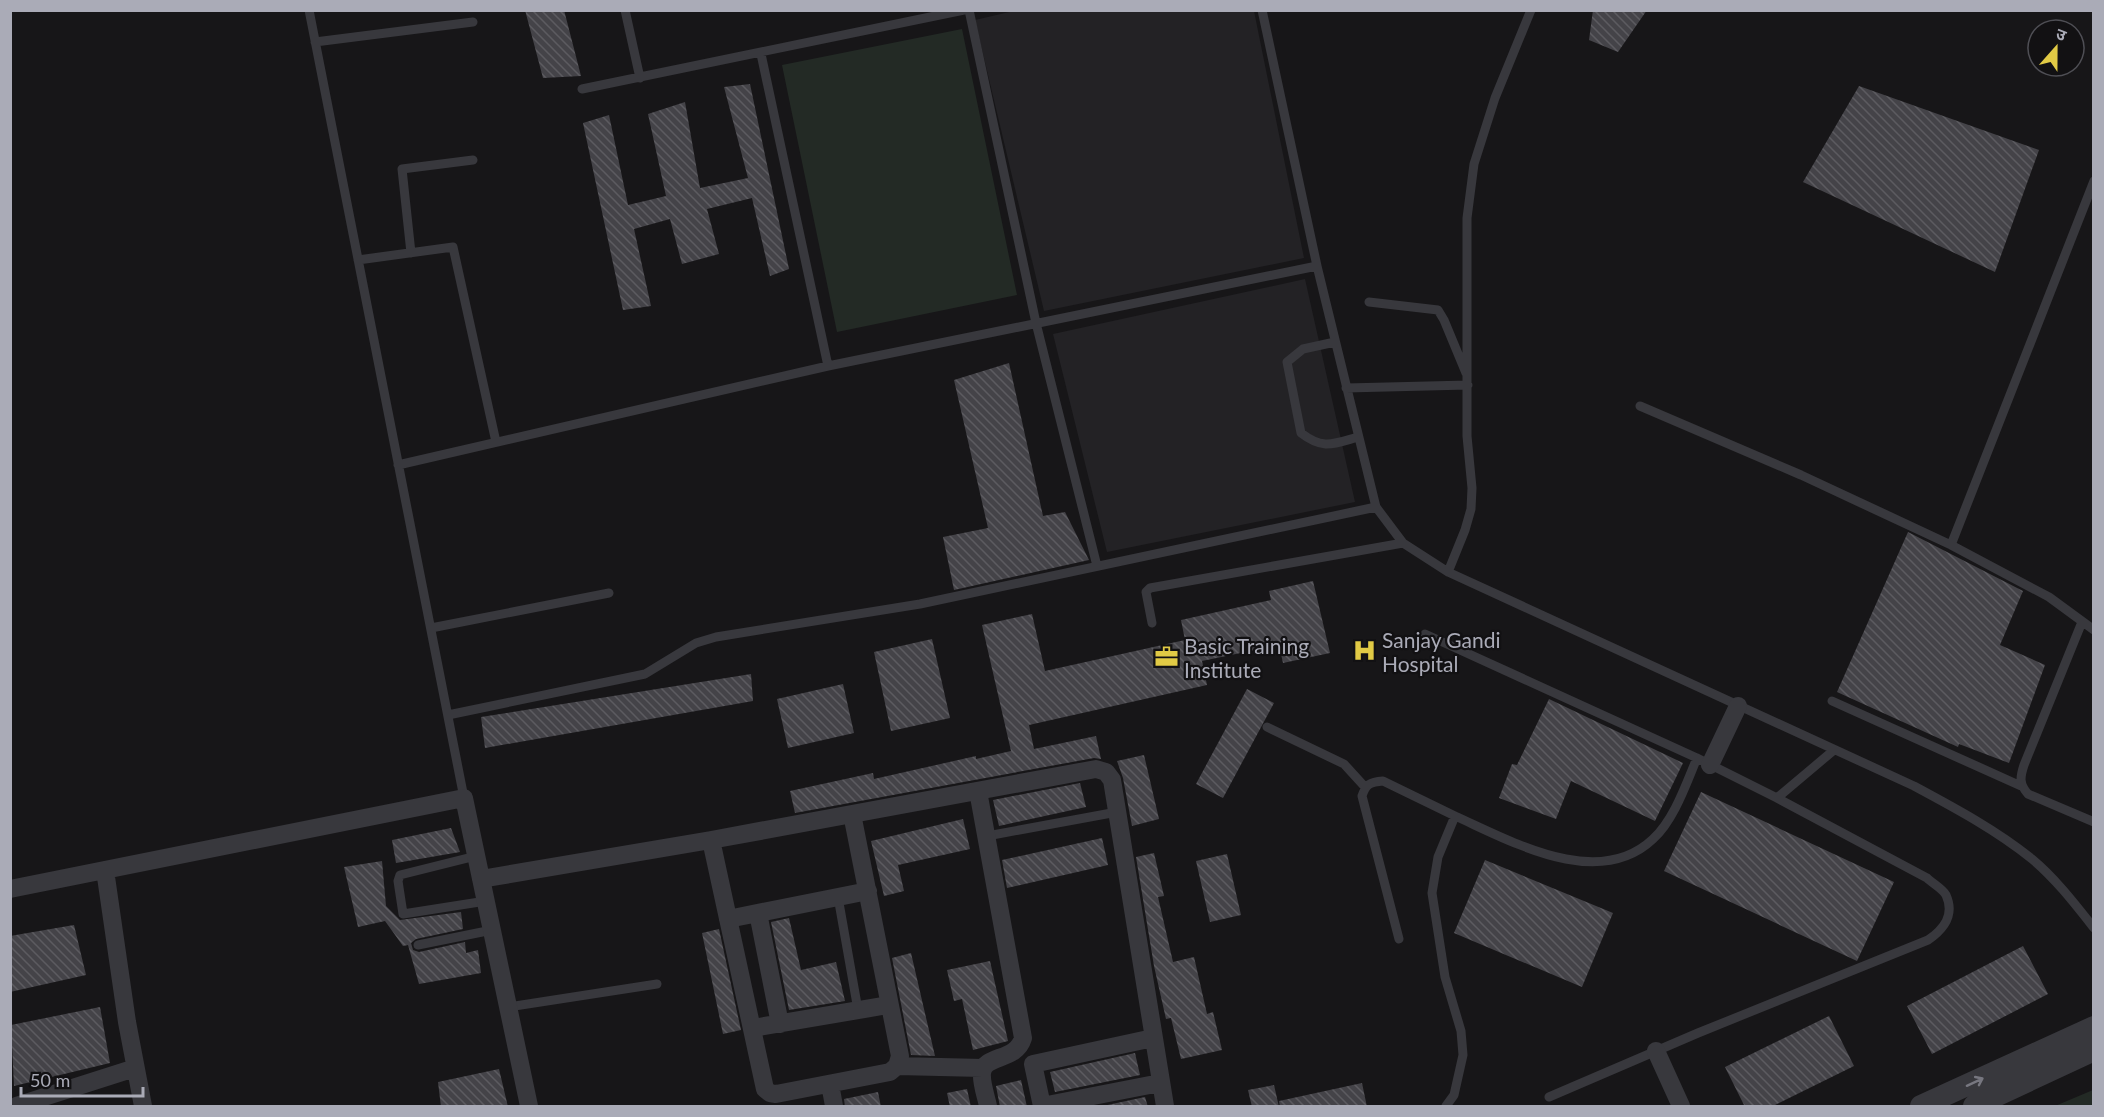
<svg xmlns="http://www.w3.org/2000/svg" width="2104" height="1117" font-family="Lato,'Noto Sans Devanagari',sans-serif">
<defs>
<pattern id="building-back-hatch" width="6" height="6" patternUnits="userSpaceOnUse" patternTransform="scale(1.5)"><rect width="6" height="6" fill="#444348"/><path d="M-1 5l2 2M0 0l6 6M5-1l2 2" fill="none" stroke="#5c5b60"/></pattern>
</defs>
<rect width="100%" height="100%" fill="#171618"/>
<path fill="#232225" d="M1018,10L1254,11L1304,258L1044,311L975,20Z
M1305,279L1355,502L1107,552L1053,334Z"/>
<path fill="#232a25" d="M962,29L1017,295L837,332L782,65Z
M2093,1090V1106H2055Z"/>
<path fill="url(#building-back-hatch)" d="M525,10H564L581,76L543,78Z
M1593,10H1647L1618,52L1589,40Z
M750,84L789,269L770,276L752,198L707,209L719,254L682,264L670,219L634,229L651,306L623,310L583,123L609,115L628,205L666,196L648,114L685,102L700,188L748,178L724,87Z
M1859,86L2039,150L1995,272L1803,182Z
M1009,363L1043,516L1065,512L1089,560L954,590L943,537L988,528L954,380Z
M1908,532L2023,591L2000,645L2045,665L2009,763L1959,744L1958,747L1837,692Z
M1313,581L1330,653L1283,663L1279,645L1202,661L1207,685L1029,725L1034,749L1096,736L1101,759L1094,758L795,813L790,791L873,773L874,779L976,756V759L1011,751L982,625L1032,614L1045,671L1185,640L1181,620L1271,600L1269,591Z
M932,639L950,718L891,731L874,652Z
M751,674L753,701L485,748L481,717Z
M843,684L854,733L788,748L777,699Z
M1247,689L1274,703L1223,798L1196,784Z
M1549,699L1683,763L1655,821L1571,781L1556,819L1499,798L1512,764L1517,765Z
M1144,755L1159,819L1132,826L1123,778L1117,761Z
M1080,783L1086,807L999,826L993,800Z
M1701,792L1894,882L1857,961L1664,871Z
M963,819L970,849L898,865L904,891L884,896L871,841Z
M451,828L460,852L396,863L392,840Z
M1102,838L1108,865L1007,888L1002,860Z
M1154,853L1164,896L1158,897L1173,962L1194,957L1207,1014L1213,1012L1222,1050L1181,1059L1171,1018L1166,1019L1154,966L1136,857Z
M1227,854L1241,915L1210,922L1196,861Z
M1485,860L1613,913L1582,987L1454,933Z
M382,861L386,906L400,920L461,912L463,929L416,939L411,943L413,950L419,952L465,942L466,953L478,950L481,973L419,984L408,945L403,946L385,921L358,927L344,867Z
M789,918L801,970L836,962L845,1001L789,1010L771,922Z
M74,925L86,975L10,992V936Z
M719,929L741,1030L723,1034L702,933Z
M2023,946L2048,994L1932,1054L1907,1006Z
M911,953L924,1009L935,1056L911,1055L892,958Z
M990,961L1008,1041L973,1050L962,999L954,1001L947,970Z
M100,1007L110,1063L14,1086L11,1025Z
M1829,1016L1854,1066L1771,1107H1745L1725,1067Z
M1135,1053L1140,1075L1055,1092L1050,1072Z
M499,1069L508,1107H441L438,1082Z
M1021,1080L1027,1107H1000L996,1086Z
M1362,1083L1367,1107H1280L1279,1101Z
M1274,1085L1279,1107H1252L1248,1090Z
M967,1089L971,1107H950L947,1093Z
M878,1092L881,1107H845L844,1099Z
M1145,1097L1148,1107H1098Z"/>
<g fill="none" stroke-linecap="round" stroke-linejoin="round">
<path stroke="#38383d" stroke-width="9" d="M309,10L464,798
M625,10L640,78
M969,10L1036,323L1097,566
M1262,10L1317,266L1376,507L1403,543L1448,572L1914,786C1955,808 1996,830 2032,859C2055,878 2075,904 2094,928
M315,42L473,22
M761,54L828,366
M582,89L964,10
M2094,181L1951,545L2049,597L2094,630
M411,253L402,169L473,160
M358,260L453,247L496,442
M1369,302L1438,310L1444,320L1466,373
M1335,342L1303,349L1287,362L1301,433C1323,450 1333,444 1358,437
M1346,388L1468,385
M1640,406L1801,475L1951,545
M398,465L828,366L1317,266
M1448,572L1465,530L1471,509L1472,488L1467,436V218L1474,164L1495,98L1531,10
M2082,622L2024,765C2020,777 2019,784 2028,794L2094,822
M1152,623L1146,592L1150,588L1403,543
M431,628L609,593
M1425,634L1697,758L1777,798L1834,750
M1832,701L2021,786
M448,715L645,674L696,643L716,637L920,604L1376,507
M1267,727L1344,764L1365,787
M987,836L1117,812
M476,856L400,875L398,881L403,914L486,901
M838,897L858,1010
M1399,939L1362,796C1366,784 1370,782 1383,781L1455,816
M418,945L492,930
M508,1007L657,984
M1549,1097L1698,1033L1928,940C1944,929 1955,915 1946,895C1943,889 1932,883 1927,878L1777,798
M1446,1106L1454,1095L1463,1055L1461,1031L1445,977L1432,893L1438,857L1455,816C1511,841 1598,891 1653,839C1674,820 1686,784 1697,758"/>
<path stroke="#38383d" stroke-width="18" d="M1710,765L1738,706
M978,791L1023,1038C1016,1062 984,1054 982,1073C981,1083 986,1096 988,1106
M711,840L765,1089L770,1093L776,1094L890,1072L897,1066L900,1056L852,814
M105,870L127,1022L143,1106
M481,879L711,840L1096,769L1106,772L1112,780L1165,1106
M10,889L464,798L529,1106
M758,913L780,1024
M728,919L868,891
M753,1028L888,1005
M1656,1051L1681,1106
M897,1066L983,1068
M830,1084L834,1106
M16,1106L135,1068
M1042,1106L1033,1064L1153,1038
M1042,1106L1160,1083"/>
<path stroke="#38383d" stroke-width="22" d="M1921,1106L2094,1027
M1974,1106L2094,1050"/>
</g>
<defs><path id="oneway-shaft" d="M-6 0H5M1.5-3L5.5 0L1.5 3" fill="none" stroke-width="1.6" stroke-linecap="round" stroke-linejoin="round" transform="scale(1.5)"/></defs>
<use stroke="#777780" href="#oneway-shaft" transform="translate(1975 1082) rotate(-25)"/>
<defs>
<symbol id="hospital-bare" viewBox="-9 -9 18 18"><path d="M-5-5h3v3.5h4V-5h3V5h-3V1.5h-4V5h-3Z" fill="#e1ca45" stroke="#121113" stroke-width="2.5" paint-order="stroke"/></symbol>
<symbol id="office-bare" viewBox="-9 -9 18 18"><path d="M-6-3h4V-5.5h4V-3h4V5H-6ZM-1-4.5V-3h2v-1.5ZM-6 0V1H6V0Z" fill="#e1ca45" stroke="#121113" stroke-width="2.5" paint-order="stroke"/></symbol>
</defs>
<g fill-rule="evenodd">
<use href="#hospital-bare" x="1348" y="634" width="33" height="33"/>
<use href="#office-bare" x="1150" y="640" width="33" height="33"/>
</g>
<g text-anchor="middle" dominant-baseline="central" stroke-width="4.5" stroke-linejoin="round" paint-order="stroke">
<g font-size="21" fill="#aaabb7" stroke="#121113" text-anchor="start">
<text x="1382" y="639">Sanjay Gandi<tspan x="1382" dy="24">Hospital</tspan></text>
<text x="1184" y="645">Basic Training<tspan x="1184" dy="24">Institute</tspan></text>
</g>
</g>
<rect width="2104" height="1117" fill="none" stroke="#aaabb7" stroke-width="24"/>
<g transform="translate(2056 48) rotate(21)"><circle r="28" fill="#121113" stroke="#4f4f55" stroke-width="1.5"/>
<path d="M0-4.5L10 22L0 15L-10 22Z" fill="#e1ca45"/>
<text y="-9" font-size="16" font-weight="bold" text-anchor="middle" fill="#aaabb7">उ</text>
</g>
<path d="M21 1087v9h122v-9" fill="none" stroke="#aaabb7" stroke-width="3"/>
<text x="30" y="1087" font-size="18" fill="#aaabb7" stroke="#121113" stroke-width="4.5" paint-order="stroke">50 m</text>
</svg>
